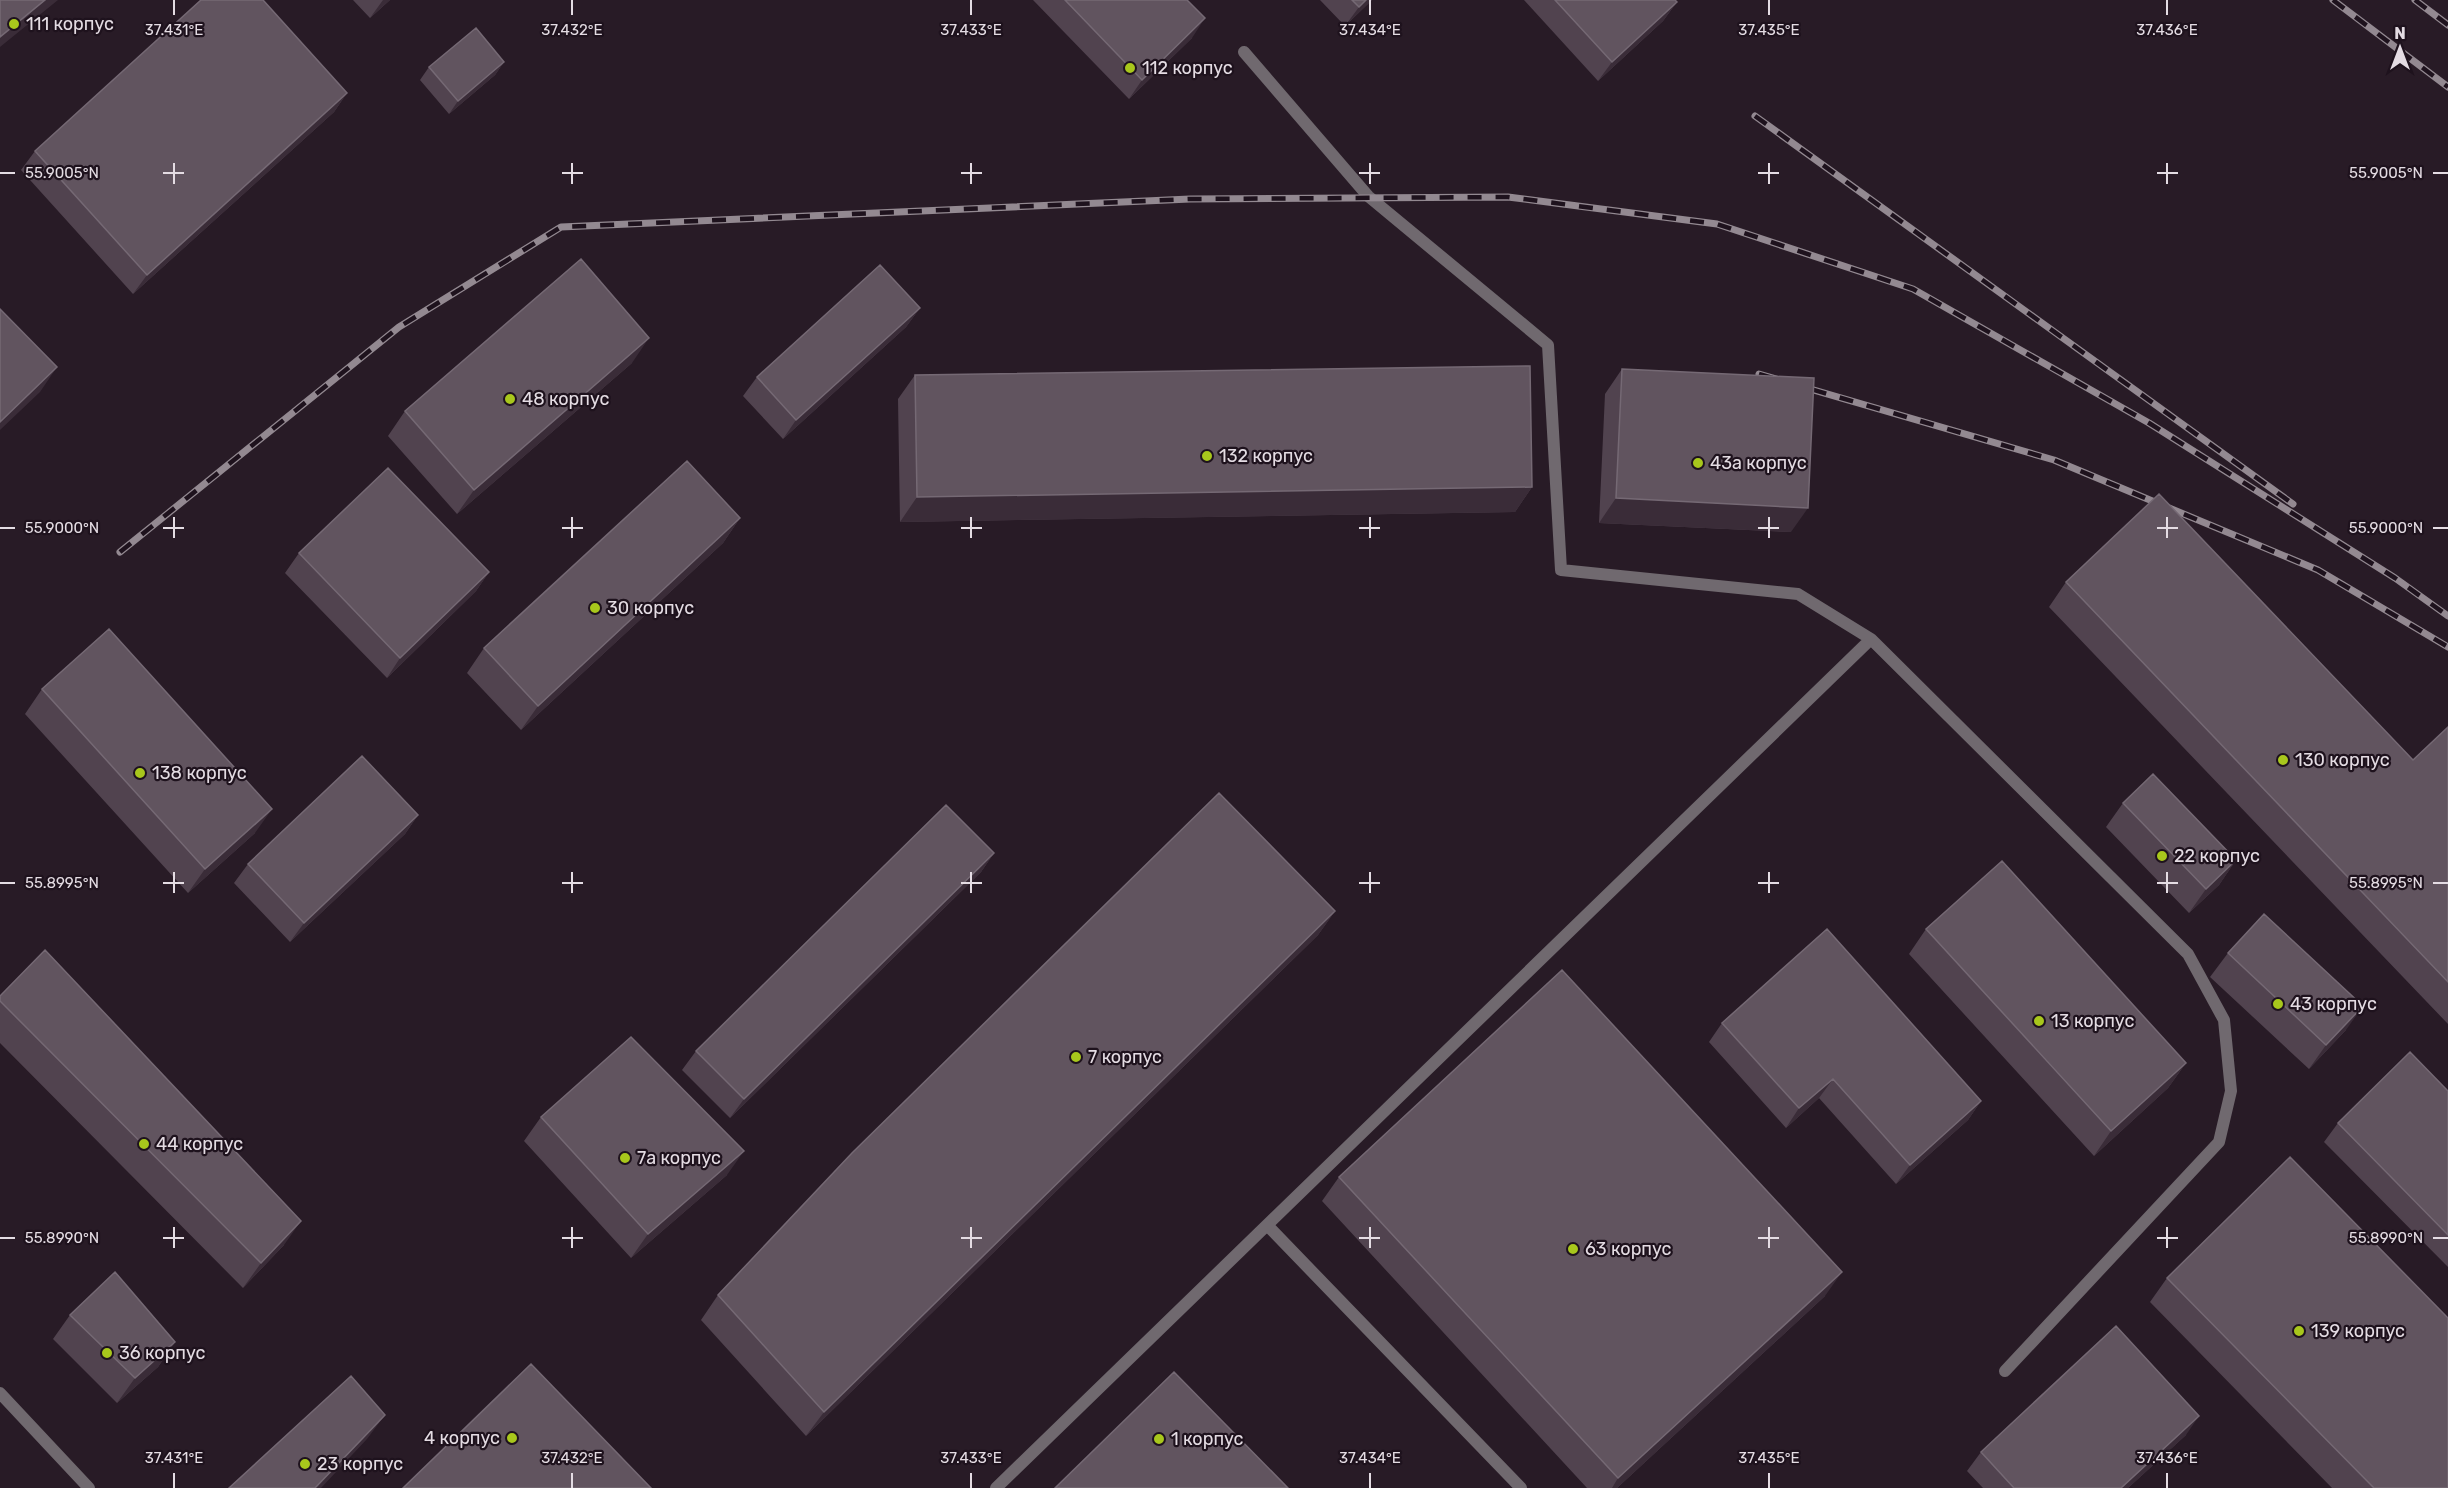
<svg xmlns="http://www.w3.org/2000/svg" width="2448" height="1488" font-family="Rubik,sans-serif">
<rect width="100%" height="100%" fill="#281b26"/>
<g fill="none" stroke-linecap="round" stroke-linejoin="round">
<path stroke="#70696f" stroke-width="12" d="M1244,52L1368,196L1548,345L1561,570L1798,594L1871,639
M1267,1225L1521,1488
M0,1393L89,1488
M996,1488L1871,639L2188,954L2224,1020L2231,1091L2219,1142L2005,1371"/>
<defs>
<path id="rail" d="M2333,0L2448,87
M2415,0L2448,25
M1755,116L2293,504
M1759,374L2054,460L2318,570L2448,647
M120,552L399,327L561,227L1190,199L1508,197L1717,224L1913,289L2149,423L2395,578L2448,616"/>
</defs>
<use href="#rail" stroke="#938991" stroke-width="7"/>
<use href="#rail" stroke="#1e121d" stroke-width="4.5" stroke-dasharray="14" stroke-linecap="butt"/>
</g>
<path fill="#51434f" d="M353,0H390L370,18Z
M1033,0H1187L1192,38L1129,99Z
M1320,0H1372L1345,26Z
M1524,0H1675L1677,2L1663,21L1598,81Z
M504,62L495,75L449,114L420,80L429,67Z
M347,93L334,112L133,294L21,170L35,151Z
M920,308L906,327L783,439L743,396L757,377Z
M632,363L457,514L388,436L405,411Z
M1622,369L1791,532L1599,523L1605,394Z
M915,375L1532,487L1515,512L900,522L898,399Z
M740,518L723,543L521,730L467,673L484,648Z
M299,553L489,572L476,591L387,678L285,573Z
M2066,582L2413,760L2448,727V1024L2049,607Z
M42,689L255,833L188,893L25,714Z
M2123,803L2236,860L2219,885L2189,913L2106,827Z
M418,815L405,834L290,942L234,883L248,864Z
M994,853L981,872L730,1118L682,1070L696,1051Z
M1335,911L1318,935L806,1436L701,1320L718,1295Z
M1926,929L2186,1063L2168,1088L2094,1156L1909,954Z
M2228,953L2346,1030L2309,1069L2210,977Z
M0,996L284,1245L243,1288L0,1043Z
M1722,1023L1981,1101L1968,1120L1896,1184L1819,1098L1786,1128L1709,1042Z
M2448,1091V1267L2324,1142L2338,1123Z
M541,1117L727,1175L631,1258L524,1141Z
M1339,1177L1825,1296L1617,1488H1587L1322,1201Z
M2167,1278L2448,1488H2332L2150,1302Z
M70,1315L175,1342L158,1367L117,1403L53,1339Z
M2186,1435L2128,1488H1983L1967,1471L1981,1452Z"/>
<path fill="#3a2c38" d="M45,0H58L0,47V37Z
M383,0H390L370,18Z
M1366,0H1372L1345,26L1359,7Z
M1677,2L1663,21L1598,81L1612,62Z
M1205,18L1192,38L1129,99L1142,80Z
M504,62L495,75L449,114L458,101Z
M347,93L334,112L133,294L147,275Z
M920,308L906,327L783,439L796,420Z
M649,338L632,363L457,514L474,490Z
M57,367L40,392L0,430V422Z
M1532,487L1515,512L900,522L917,497Z
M1616,498L1808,508L1791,532L1599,523Z
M740,518L723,543L521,730L538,706Z
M489,572L476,591L387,678L400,658Z
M272,809L255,833L188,893L205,869Z
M418,815L405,834L290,942L304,923Z
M994,853L981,872L730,1118L744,1099Z
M2236,860L2219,885L2189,913L2206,889Z
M1335,911L1318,935L806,1436L824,1412Z
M2363,1006L2346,1030L2309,1069L2326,1045Z
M2186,1063L2168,1088L2094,1156L2111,1131Z
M1833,1079L1819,1098L1786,1128L1799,1108Z
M1981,1101L1968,1120L1896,1184L1910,1165Z
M744,1151L727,1175L631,1258L648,1234Z
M301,1221L284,1245L243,1288L261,1263Z
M1842,1272L1825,1296L1617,1488H1612L1618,1478Z
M175,1342L158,1367L117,1403L135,1378Z
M385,1415L367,1439L321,1488H315Z
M2199,1416L2186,1435L2128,1488H2121Z"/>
<path fill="#61545f" stroke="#756974" stroke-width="1.5" d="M0,0H45L0,37Z
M201,0H263L347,93L147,275L35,151Z
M1065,0H1187L1205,18L1142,80Z
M1352,0H1366L1359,7Z
M1555,0H1675L1677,2L1612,62Z
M476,28L504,62L458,101L429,67Z
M581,259L649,338L474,490L405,411Z
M880,265L920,308L796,420L757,377Z
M0,309L57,367L0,422Z
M1530,366L1532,487L917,497L915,375Z
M1622,369L1814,378L1808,508L1616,498Z
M687,461L740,518L538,706L484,648Z
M388,468L489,572L400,658L299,553Z
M2159,494L2413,760L2448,727V982L2066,582Z
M109,629L272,809L205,869L42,689Z
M362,756L418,815L304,923L248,864Z
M2153,774L2236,860L2206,889L2123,803Z
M1219,793L1335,911L824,1412L718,1295L852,1153Z
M946,805L994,853L744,1099L696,1051Z
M2002,861L2186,1063L2111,1131L1926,929Z
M2264,914L2363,1006L2326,1045L2228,953Z
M1827,929L1981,1101L1910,1165L1833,1079L1799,1108L1722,1023Z
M45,950L301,1221L261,1263L0,1001V996Z
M1562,970L1842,1272L1618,1478L1339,1177Z
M631,1037L744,1151L648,1234L541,1117Z
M2410,1052L2448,1091V1235L2338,1123Z
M2290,1157L2448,1318V1488H2374L2167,1278Z
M115,1272L175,1342L135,1378L70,1315Z
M2116,1326L2199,1416L2121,1488H2014L1981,1452Z
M531,1364L651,1488H403Z
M1174,1372L1288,1488H1055Z
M351,1376L385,1415L315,1488H229Z"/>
<path fill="none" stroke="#e4dce3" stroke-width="2" d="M174,0V15M572,0V15M971,0V15M1370,0V15M1769,0V15M2167,0V15M174,163V184M572,163V184M971,163V184M1370,163V184M1769,163V184M2167,163V184M0,173H15M163,173H184M562,173H583M961,173H982M1359,173H1380M1758,173H1779M2157,173H2178M2433,173H2448M174,517V538M572,517V538M971,517V538M1370,517V538M1769,517V538M2167,517V538M0,528H15M163,528H184M562,528H583M961,528H982M1359,528H1380M1758,528H1779M2157,528H2178M2433,528H2448M174,872V893M572,872V893M971,872V893M1370,872V893M1769,872V893M2167,872V893M0,883H15M163,883H184M562,883H583M961,883H982M1359,883H1380M1758,883H1779M2157,883H2178M2433,883H2448M174,1227V1248M572,1227V1248M971,1227V1248M1370,1227V1248M1769,1227V1248M2167,1227V1248M0,1238H15M163,1238H184M562,1238H583M961,1238H982M1359,1238H1380M1758,1238H1779M2157,1238H2178M2433,1238H2448M174,1473V1488M572,1473V1488M971,1473V1488M1370,1473V1488M1769,1473V1488M2167,1473V1488"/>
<g fill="#a8c71c" stroke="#1e121d" stroke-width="2">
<circle cx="14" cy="24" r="6"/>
<circle cx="1130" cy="68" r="6"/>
<circle cx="510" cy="399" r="6"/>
<circle cx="1207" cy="456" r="6"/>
<circle cx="1698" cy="463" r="6"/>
<circle cx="595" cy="608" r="6"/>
<circle cx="2283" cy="760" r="6"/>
<circle cx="140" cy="773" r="6"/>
<circle cx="2162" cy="856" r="6"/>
<circle cx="2278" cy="1004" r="6"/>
<circle cx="2039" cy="1021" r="6"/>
<circle cx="1076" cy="1057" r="6"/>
<circle cx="144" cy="1144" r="6"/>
<circle cx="625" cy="1158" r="6"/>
<circle cx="1573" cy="1249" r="6"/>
<circle cx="2299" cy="1331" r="6"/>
<circle cx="107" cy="1353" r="6"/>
<circle cx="512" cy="1438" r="6"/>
<circle cx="1159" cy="1439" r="6"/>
<circle cx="305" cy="1464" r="6"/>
</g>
<g text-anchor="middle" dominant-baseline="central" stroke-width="4.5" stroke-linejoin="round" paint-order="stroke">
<g font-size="18" fill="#e4dce3" stroke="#1e121d" text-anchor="start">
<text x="26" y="24">111 корпус</text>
<text x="1142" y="68">112 корпус</text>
<text x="522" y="399">48 корпус</text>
<text x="1219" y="456">132 корпус</text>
<text x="1710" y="463">43а корпус</text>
<text x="607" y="608">30 корпус</text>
<text x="2295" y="760">130 корпус</text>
<text x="152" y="773">138 корпус</text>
<text x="2174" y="856">22 корпус</text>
<text x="2290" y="1004">43 корпус</text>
<text x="2051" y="1021">13 корпус</text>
<text x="1088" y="1057">7 корпус</text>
<text x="156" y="1144">44 корпус</text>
<text x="637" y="1158">7а корпус</text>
<text x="1585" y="1249">63 корпус</text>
<text x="2311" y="1331">139 корпус</text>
<text x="119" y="1353">36 корпус</text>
<text x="500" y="1438" text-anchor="end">4 корпус</text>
<text x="1171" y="1439">1 корпус</text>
<text x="317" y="1464">23 корпус</text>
</g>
</g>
<g font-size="15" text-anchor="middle" fill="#e4dce3" stroke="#1e121d" stroke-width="4.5" stroke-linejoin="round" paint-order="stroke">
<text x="174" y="35">37.431°E</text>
<text x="572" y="35">37.432°E</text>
<text x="971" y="35">37.433°E</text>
<text x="1370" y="35">37.434°E</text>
<text x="1769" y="35">37.435°E</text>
<text x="2167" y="35">37.436°E</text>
<text x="62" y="178">55.9005°N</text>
<text x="2386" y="178">55.9005°N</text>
<text x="62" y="533">55.9000°N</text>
<text x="2386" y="533">55.9000°N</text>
<text x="62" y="888">55.8995°N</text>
<text x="2386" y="888">55.8995°N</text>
<text x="62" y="1243">55.8990°N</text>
<text x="2386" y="1243">55.8990°N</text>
<text x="174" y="1463">37.431°E</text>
<text x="572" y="1463">37.432°E</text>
<text x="971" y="1463">37.433°E</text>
<text x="1370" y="1463">37.434°E</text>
<text x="1769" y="1463">37.435°E</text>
<text x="2167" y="1463">37.436°E</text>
</g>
<g transform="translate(2400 48)" stroke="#1e121d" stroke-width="4.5" paint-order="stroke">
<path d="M0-4.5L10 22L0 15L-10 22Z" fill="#e4dce3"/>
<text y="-9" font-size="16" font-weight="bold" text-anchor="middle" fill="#e4dce3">N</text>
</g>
</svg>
